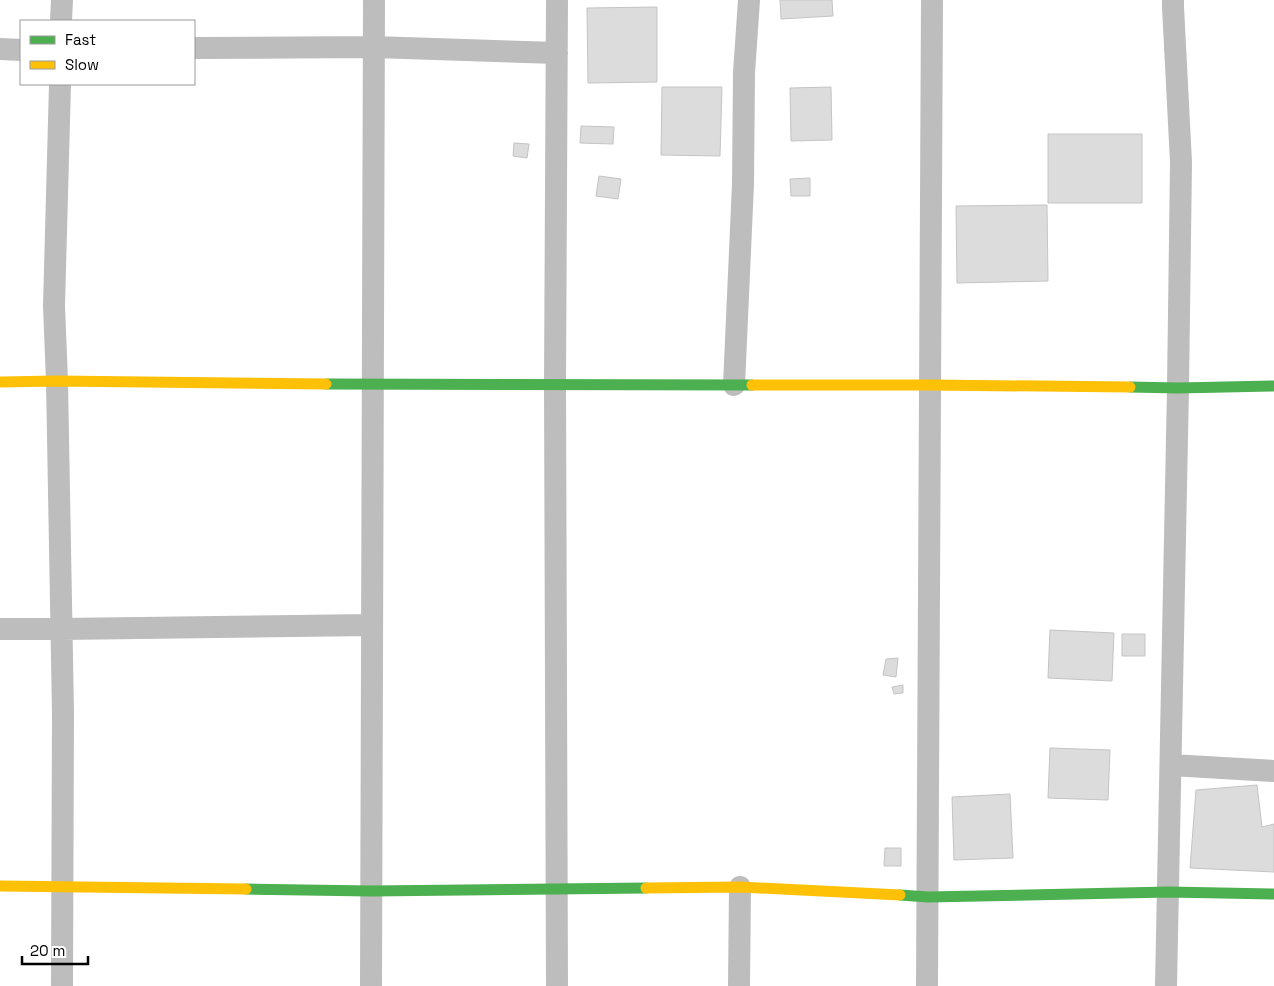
<svg xmlns="http://www.w3.org/2000/svg" width="1274" height="986" font-family="'Space Grotesk',sans-serif">
<rect width="100%" height="100%" fill="#fff"/>
<path fill="#dcdcdc" stroke="#c4c4c4" d="M780,0H832L833,16L781,19Z
M657,7V82L588,83L587,8Z
M662,87H722L720,156L661,155Z
M831,87L832,140L791,141L790,88Z
M581,126L614,127L613,144L580,143Z
M1048,134H1142V203H1048Z
M514,143L529,144L527,158L513,156Z
M599,176L621,179L618,199L596,196Z
M810,178V196H791L790,179Z
M1047,205L1048,281L957,283L956,206Z
M1050,630L1114,633L1112,681L1048,678Z
M1122,634H1145V656H1122Z
M898,658L896,677L883,675L886,659Z
M903,685V693L894,694L892,687Z
M1050,748L1110,750L1108,800L1048,798Z
M1257,785L1262,827L1274,824V872L1190,868L1196,790Z
M1010,794L1013,858L954,860L952,797Z
M885,848H901V866H884Z"/>
<g fill="none" stroke-linecap="round" stroke-linejoin="round">
<path stroke="#bdbdbd" stroke-width="22" d="M61,21L62,0
M194,48L374,47L557,53
M0,49L21,50
M60,84L54,306L57,381L63,713L62,986
M734,385L743,184L744,73L749,0
M0,629H61L372,625
M1171,765L1274,771
M371,986L374,0
M557,986L555,384L557,0
M739,986L740,887
M927,986L932,0
M1166,986L1178,388L1181,162L1173,7V0"/>
<path stroke="#4caf50" stroke-width="11" d="M326,384L752,385
M1130,387L1178,388L1274,386
M246,889L371,891L646,888
M900,895L928,897L1169,892L1274,894"/>
<path stroke="#ffc107" stroke-width="11" d="M0,382L57,381L326,384
M752,385H930L1130,387
M0,886L246,889
M646,888L740,887L900,895"/>
</g>
<rect x="20" y="20" width="175" height="65" fill="#ffffff" stroke="#999999"/>
<rect x="30" y="36" width="25" height="8" fill="#4caf50" stroke="#999999"/>
<text x="65" y="45" font-size="15" fill="#000000">Fast</text>
<rect x="30" y="61" width="25" height="8" fill="#ffc107" stroke="#999999"/>
<text x="65" y="70" font-size="15" fill="#000000">Slow</text>
<path d="M22 956v8h66v-8" fill="none" stroke="#000000" stroke-width="2.5"/>
<text x="30" y="956" font-size="15" fill="#000000" stroke="#ffffff" stroke-width="4" paint-order="stroke">20 m</text>
</svg>
